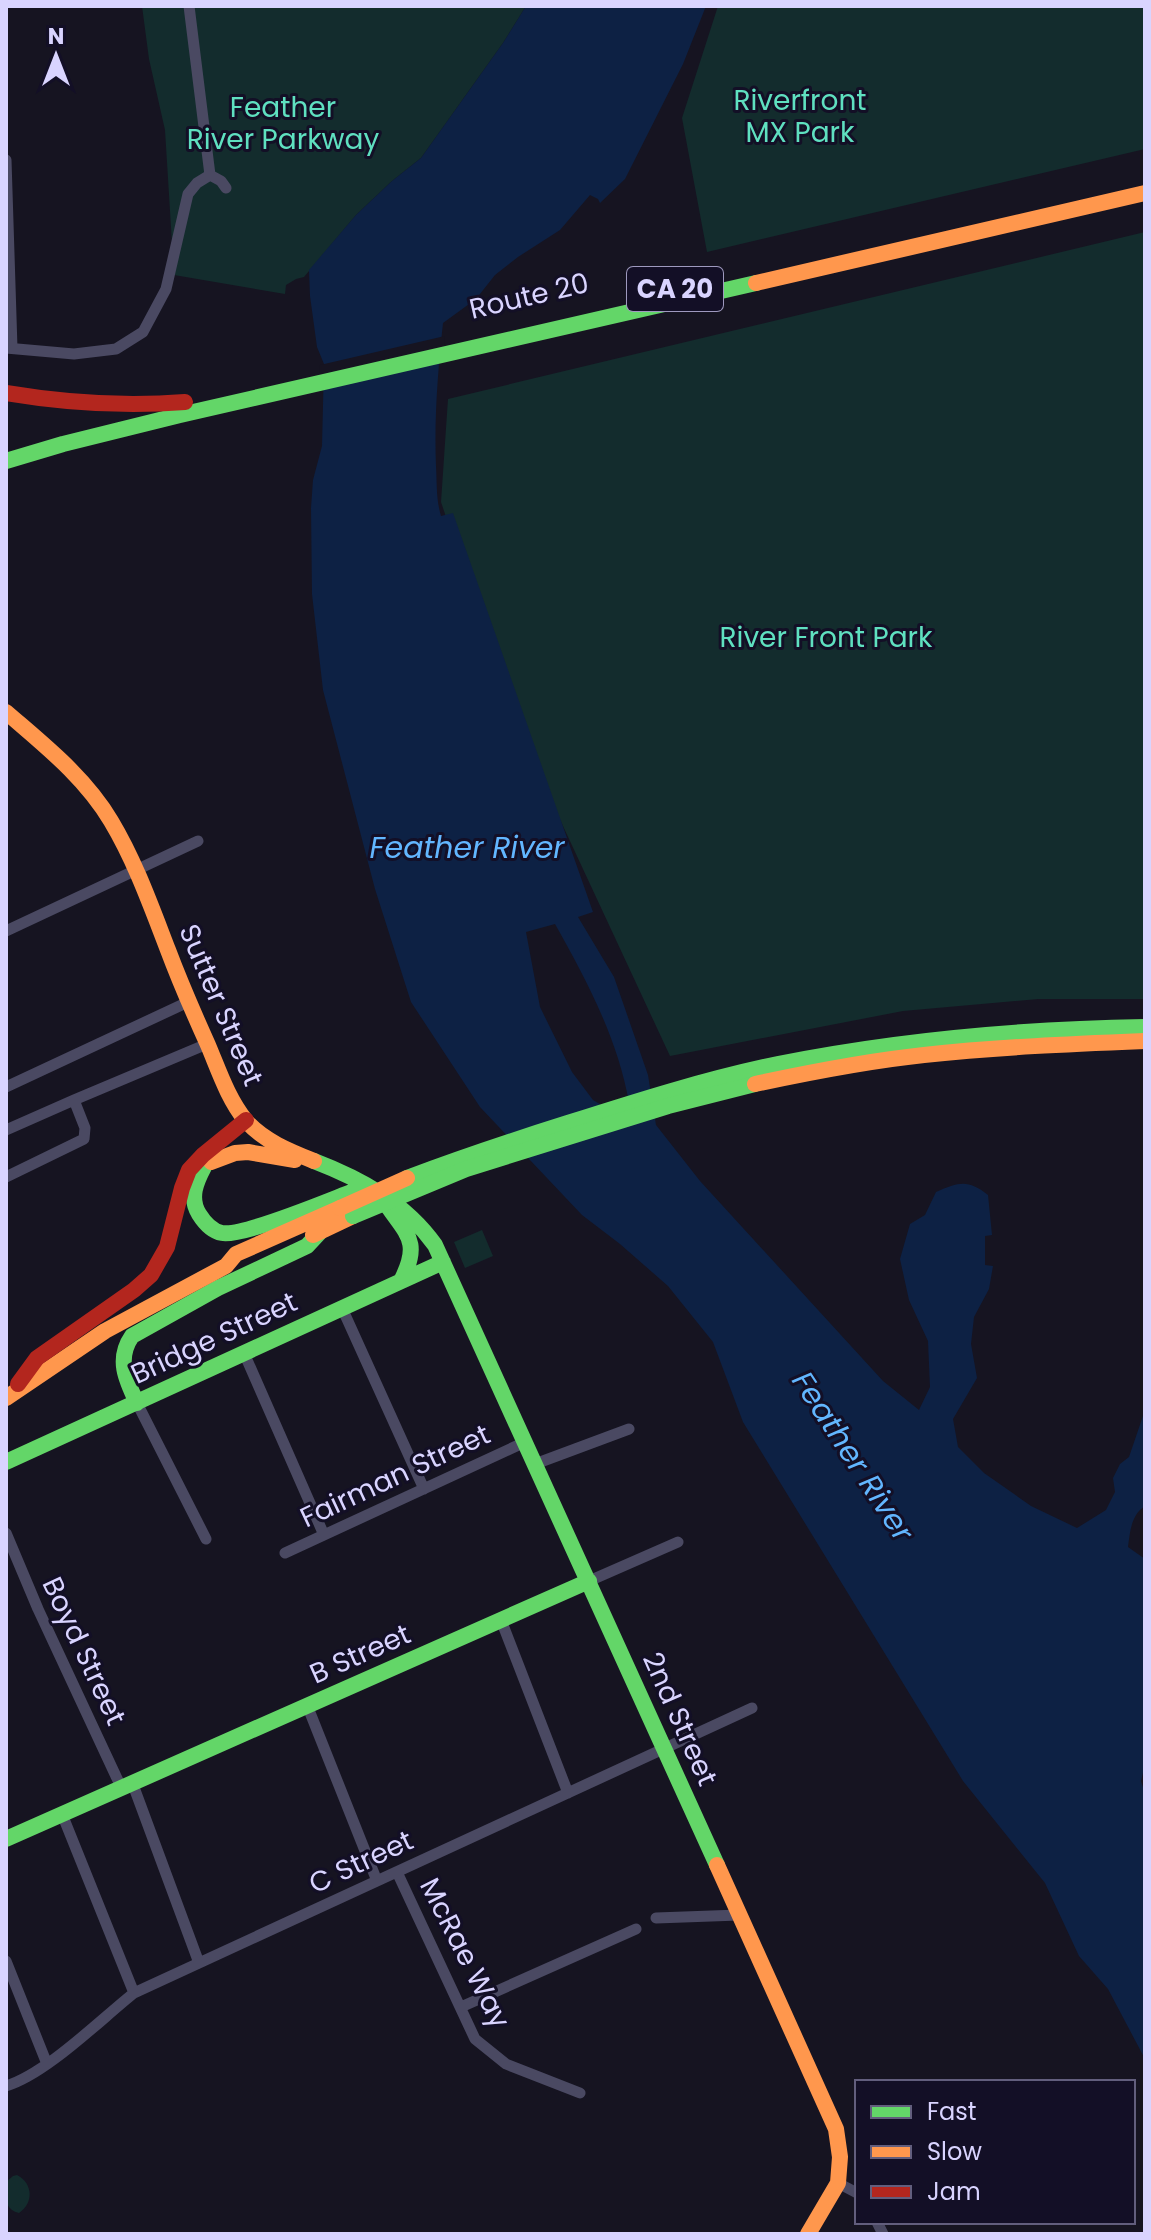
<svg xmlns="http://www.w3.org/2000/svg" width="1151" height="2240" font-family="Poppins,sans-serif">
<rect width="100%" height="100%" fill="#161421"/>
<path fill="#132c2d" d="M142,6H526L503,43L421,158L392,181L356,215L304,277L296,279L286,285L285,294L174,275L165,130L149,59Z
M718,6H1145V149L707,252L682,118Z
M1145,232V999H1038L903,1011L670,1056L516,725L441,502L448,399Z
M482,1230L493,1256L465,1268L454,1242Z
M17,2175C33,2183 34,2203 19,2213C3,2209 6,2196 6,2182L13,2176Z"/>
<path fill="#0d2144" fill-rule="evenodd" d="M526,6H706L683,64L625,179L600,203L598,199L590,195L560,230L518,257L495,275L476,299L443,323C438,370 434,418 436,466C437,483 436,499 441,516L453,513L593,912L578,917L614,977L648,1075L656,1125L700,1181L883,1381L919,1410L930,1387L928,1341L909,1300L900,1259L910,1224L925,1215L936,1192C959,1182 968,1179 988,1195L992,1235L985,1236V1265L993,1266L989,1289L974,1317L971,1344L977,1378L953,1419L958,1447L984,1473L1031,1506L1077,1528L1106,1510L1115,1492L1113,1478L1120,1464L1129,1457L1145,1410V1506C1131,1515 1130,1532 1128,1547L1145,1559V1764L1141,1781L1145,1794V2059L1108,1989L1079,1956L1045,1883L963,1781L743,1422L713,1342L668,1286L620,1244L582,1215L480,1107L411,1002L375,889L323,690L312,594L311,508L313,480L322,446L324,364L317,347L310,296L309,270L356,215L392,181L421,158L503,43ZM555,924C586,979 618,1039 629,1103L613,1112L593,1100L572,1072L540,1007L526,932Z"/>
<path fill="#161421" d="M445,336L443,360L319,389L320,365Z"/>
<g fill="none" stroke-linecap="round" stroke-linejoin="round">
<path stroke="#4a4962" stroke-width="11" d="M189,6L210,175
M6,160L12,348
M210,175L221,181L226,188
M6,348L74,354L116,349L143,332L166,289L188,194L197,183L210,175
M6,931L198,841
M6,1087L188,1002
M6,1130L74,1100L207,1044
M6,1177L84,1139L85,1128L74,1100
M342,1308L424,1489
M244,1353L324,1535
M137,1403L206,1539
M535,1464L629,1429
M6,1533L38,1609L121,1787
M285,1553L525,1442
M589,1581L678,1542
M501,1620L568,1793
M307,1705L377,1881
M132,1782L199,1963
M62,1814L134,1993
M397,1872L475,2039L506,2064L580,2093
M656,1918L739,1915
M6,1961L47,2064
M461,2007L636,1929
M6,2086C46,2074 100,2020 134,1993L752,1708
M838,2183L857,2193
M877,2222L883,2234"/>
<path stroke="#63d668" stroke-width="16" d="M6,461L63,444L180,415L756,283
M314,1161C361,1179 405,1203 435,1245L717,1865
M204,1167C196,1182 189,1198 199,1214C204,1222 211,1231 222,1233C243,1237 330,1200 354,1191
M407,1178C460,1158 514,1140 568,1123C637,1101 706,1079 778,1064C899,1040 1021,1029 1145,1027
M383,1199C404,1233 423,1239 401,1281
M137,1403C126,1380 116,1359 132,1336L218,1288L307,1246L320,1232
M6,1462L443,1262
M6,1839L589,1581"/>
<path stroke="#ff974d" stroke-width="16" d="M756,283L1145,193
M6,712C44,745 85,777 111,821C135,861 151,906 168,950C180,982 194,1014 208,1045C219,1071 228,1099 246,1121C264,1141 289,1151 314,1161
M211,1162L235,1153L248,1152L295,1160
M313,1235L353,1216
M6,1398L105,1331L226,1266L236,1254L340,1208
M717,1865L836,2129L840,2157L838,2183L808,2234"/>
<path stroke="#b3261e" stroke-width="16" d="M6,393C66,403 124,407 185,402
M18,1384L37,1358L134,1290L151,1275L167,1247L182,1188L189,1170L203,1155L246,1120"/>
<path stroke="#63d668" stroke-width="16" d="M353,1216L466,1169L668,1106L755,1084"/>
<path stroke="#ff974d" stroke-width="16" d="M755,1084C811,1072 867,1061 924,1055C998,1047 1071,1044 1145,1041
M340,1208L407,1178"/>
</g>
<g text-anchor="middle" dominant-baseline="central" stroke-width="6" stroke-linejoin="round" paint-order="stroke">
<rect fill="#130f26" stroke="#9e99be" stroke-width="2" x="627" y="267" width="96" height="44" rx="6"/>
<g font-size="26" font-weight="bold" fill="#d9d4ff">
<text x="675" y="289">CA 20</text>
</g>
<g font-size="28" fill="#5fe0c0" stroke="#130f26">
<text x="800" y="100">Riverfront<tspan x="800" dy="32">MX Park</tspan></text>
<text x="283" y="107">Feather<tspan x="283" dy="32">River Parkway</tspan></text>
<text x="826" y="637">River Front Park</text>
</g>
<g font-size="28" fill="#d9d4ff" stroke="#130f26">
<text transform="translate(529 296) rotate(-13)">Route 20</text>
<text transform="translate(221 1005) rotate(67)">Sutter Street</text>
<text transform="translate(214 1338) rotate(-25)">Bridge Street</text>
<text transform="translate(395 1476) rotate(-25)">Fairman Street</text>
<text transform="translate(84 1651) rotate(65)">Boyd Street</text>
<text transform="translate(360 1654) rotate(-24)">B Street</text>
<text transform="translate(680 1719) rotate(66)">2nd Street</text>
<text transform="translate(361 1862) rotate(-25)">C Street</text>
<text transform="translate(465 1953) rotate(63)">McRae Way</text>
</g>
<g font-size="30" font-style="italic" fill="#62b6ff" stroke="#130f26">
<text x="467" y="847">Feather River</text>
<text transform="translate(853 1456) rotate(57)">Feather River</text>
</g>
</g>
<rect width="1151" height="2240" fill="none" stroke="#d9d4ff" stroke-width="16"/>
<rect x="855" y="2080" width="280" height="144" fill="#130f26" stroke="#625e7d" stroke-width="2"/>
<rect x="871" y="2106" width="40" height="12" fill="#63d668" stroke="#625e7d" stroke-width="2"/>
<text x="927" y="2120" font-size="24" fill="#d9d4ff">Fast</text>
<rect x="871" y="2146" width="40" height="12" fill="#ff974d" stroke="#625e7d" stroke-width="2"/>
<text x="927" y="2160" font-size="24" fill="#d9d4ff">Slow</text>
<rect x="871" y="2186" width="40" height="12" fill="#b3261e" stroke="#625e7d" stroke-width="2"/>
<text x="927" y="2200" font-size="24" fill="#d9d4ff">Jam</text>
<g transform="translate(56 56)" stroke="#130f26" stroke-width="6" paint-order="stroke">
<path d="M0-6L14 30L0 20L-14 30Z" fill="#d9d4ff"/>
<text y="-12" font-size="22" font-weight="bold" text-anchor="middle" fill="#d9d4ff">N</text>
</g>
</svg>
